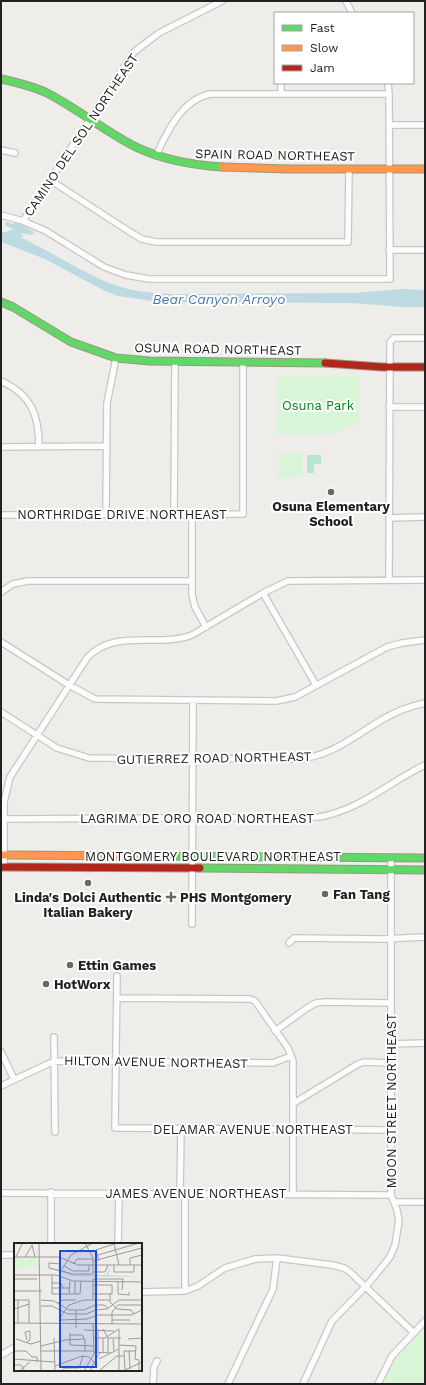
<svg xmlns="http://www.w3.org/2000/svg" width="426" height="1385" font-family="'Work Sans',sans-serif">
<rect width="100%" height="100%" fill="#efede9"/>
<path fill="#d8f5d8" d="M277,376H359V423L332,434H277Z
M279,453H302V477H279Z
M420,1333L425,1334V1384H383L397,1358Z"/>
<path fill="#b4e6d1" d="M307,455H321V464H314V473H307Z"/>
<path fill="#bddae2" d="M6,222L13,224L17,222L34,232L32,235L20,233L23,236L22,238L30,242C57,255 88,276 115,285C134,292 153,293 172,294L352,293L403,289L425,290V307H403L352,303L160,302L118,296L103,290L45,259L1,242V232H6L13,229L5,225Z"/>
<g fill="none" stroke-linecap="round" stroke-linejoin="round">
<defs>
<path id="street" d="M346,1L352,13
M281,94V83
M389,125H425
M1,150L15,153
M156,156C167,131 182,100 210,94H389
M50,180L130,232L142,239L156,242H348L349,169
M1,215L23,221L46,231L104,267L126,275L149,279H390L389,94L388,83
M23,221L134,52L159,33L222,1
M389,250H425
M1,381C32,395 39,416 39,447
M389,407H425
M1,447L106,446
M106,514L107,403L116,358
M174,514L175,362
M1,515L243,514V362
M192,515V594L195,607L206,627
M389,518L425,517
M389,580L390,342L394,338H425
M1,592L13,584L28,581H192
M263,593L316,685
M1,642L69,685L95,699L276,701L295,697L387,647L402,643L425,640
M1,712L57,748L89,758L297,759C332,757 355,735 385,718C397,711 411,706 425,703
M4,819L319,817C360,810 389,782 425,765
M4,867V802L10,777L87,658C114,628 157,648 192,635L263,593L288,581L425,580
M192,924L193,701
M289,943L294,938L383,939L425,937
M117,976L115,1128L392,1130
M117,998L250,999L255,1001L288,1048L293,1061V1194
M275,1031L307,1008L316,1003L326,1002L391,1003
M54,1037L55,1132
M391,1044L425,1043
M1,1052L14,1079
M1,1086L50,1063L59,1061L273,1063L291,1056
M294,1103L358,1064L364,1062L391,1063
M51,1192V1244
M1,1193L391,1195
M180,1193L181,1129
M394,1202H425
M118,1244L119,1193
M1,1255H15
M185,1291V1193
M141,1292L185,1291L198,1286L225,1268L255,1259L277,1258L332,1265L344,1268L350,1272L414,1333
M1,1355L15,1347
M153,1384L154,1367L157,1361
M228,1384L273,1289L277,1258
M303,1384L332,1321L369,1283L390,1257L395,1245L399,1221L397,1210L391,1195V857
M378,1384L392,1356L425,1321"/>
<path id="fast" d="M1,79C16,82 31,86 45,92C77,108 104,131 136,147C163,160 192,165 222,167
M1,302L13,307L71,342L116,358L149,361L325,363
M157,856L425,858
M200,868L425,870"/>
<path id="slow" d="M222,167L288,169H425
M1,855L157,856"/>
<path id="jam" d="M325,363L382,367H425
M1,867L200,868"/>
</defs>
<use href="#street" stroke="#c8c7c5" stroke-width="8"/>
<use href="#fast" stroke="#979980" stroke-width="9"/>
<use href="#slow" stroke="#979980" stroke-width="9"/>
<use href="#jam" stroke="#979980" stroke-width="9"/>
<use href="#street" stroke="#fdfcfc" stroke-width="5.5"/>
<use href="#fast" stroke="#63d668" stroke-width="7"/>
<use href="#slow" stroke="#ff974d" stroke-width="7"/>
<use href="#jam" stroke="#b3261e" stroke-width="7"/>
</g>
<g fill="#696867" stroke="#fff" stroke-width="1.5">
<circle cx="331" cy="492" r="4"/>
<circle cx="88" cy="883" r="4"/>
<circle cx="325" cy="894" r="4"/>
<path d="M169 891h4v4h4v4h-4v4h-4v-4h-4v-4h4z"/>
<circle cx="70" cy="965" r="4"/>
<circle cx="46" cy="984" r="4"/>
</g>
<g text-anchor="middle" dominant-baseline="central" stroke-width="4" stroke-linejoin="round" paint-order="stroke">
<g font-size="13" fill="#212121" stroke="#fff">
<text transform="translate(81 135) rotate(-56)">CAMINO DEL SOL NORTHEAST</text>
<text transform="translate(275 155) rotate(1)">SPAIN ROAD NORTHEAST</text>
<text transform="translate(218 349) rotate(1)">OSUNA ROAD NORTHEAST</text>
<text x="122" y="514">NORTHRIDGE DRIVE NORTHEAST</text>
<text transform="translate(214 758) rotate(-1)">GUTIERREZ ROAD NORTHEAST</text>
<text x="197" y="818">LAGRIMA DE ORO ROAD NORTHEAST</text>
<text x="213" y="856">MONTGOMERY BOULEVARD NORTHEAST</text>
<text transform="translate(156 1062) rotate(1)">HILTON AVENUE NORTHEAST</text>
<text transform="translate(391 1101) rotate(-90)">MOON STREET NORTHEAST</text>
<text x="253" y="1129">DELAMAR AVENUE NORTHEAST</text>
<text x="196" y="1193">JAMES AVENUE NORTHEAST</text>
</g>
<g font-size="13" fill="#0a8316" stroke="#fff">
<text x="318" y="405">Osuna Park</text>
</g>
<g font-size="13" font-weight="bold" fill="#212121" stroke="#fff" text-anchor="start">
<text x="331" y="506" text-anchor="middle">Osuna Elementary<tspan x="331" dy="15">School</tspan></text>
<text x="333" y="894">Fan Tang</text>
<text x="88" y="897" text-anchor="middle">Linda's Dolci Authentic<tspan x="88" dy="15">Italian Bakery</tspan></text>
<text x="180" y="897">PHS Montgomery</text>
<text x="78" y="965">Ettin Games</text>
<text x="54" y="984">HotWorx</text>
</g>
<g font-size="14" font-style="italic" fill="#4778ab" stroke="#fff">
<text x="219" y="299">Bear Canyon Arroyo</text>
</g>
</g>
<g transform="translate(14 1243)">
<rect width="128" height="128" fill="#efede9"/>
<path d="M0,15H26V25H21V22H17V25H0Z" fill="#d8f5d8"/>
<path d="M97,23L94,32L128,34L59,33L41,27H28L48,26L59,32H92Z" fill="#bddae2"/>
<path fill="none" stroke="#9d9b99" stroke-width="1" d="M25,0L27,128M100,1L105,22M84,12L125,0M0,14H45L64,22H128M2,14L8,1M11,14L18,2L21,14M79,18L128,5M85,18L82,7L100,1M47,21L35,20V25L59,31H79V15L71,0M59,21L63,16H79M100,22V29H120V22M116,22V15L128,12M50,23L59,28H75V22M48,26L57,12L79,0M79,29H91L94,22M0,32H42L59,38L128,39M38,32V51H66L67,38M1,36H23M104,39V51L115,52V49M38,40H47L49,45M79,42H98V51H79M38,45H55M0,48H28M55,51L56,38M61,51V38M96,51V59L103,66L117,67L120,71M79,56V36H109L108,47M0,57H15V80M27,57L40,58L55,67H70L81,62H90L94,65M44,60L48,57H62M27,63H38L54,71H72L82,67L93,66L105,57H128M0,66L15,61M46,77L73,76L83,72H117L128,67M98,77H116M0,80L128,81M4,80V57M46,81L47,73L55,62L70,57H96M98,81V69L104,62H128M62,85V67M89,86L94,95H107M70,87L100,88M56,90V102L79,103M56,92H68L71,97V108M40,95L41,128M79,95H91L105,86V128M89,95V109M94,95V109M2,96L17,101L27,98M99,96L100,108M114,96L128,95M13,99L16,97V88L11,89L13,97M105,102L122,103L121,116L125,117V128M27,103L51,97L71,96M0,108H12L18,114H23V119M27,108H79M115,108L116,126M79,109L97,110M84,109V86M0,116L40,119M85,116L105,106M0,122H7L11,128M41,123L68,113L75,114L81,120M111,127L128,119M5,128L16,119M47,128L51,125H65L69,113M70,128L80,111L79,80M76,128L86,109M85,128L103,113H110M111,128L110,108H122"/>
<path fill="#1d4ed8" fill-opacity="0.15" stroke="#1d4ed8" stroke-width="2" d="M46,8H82V124H46Z"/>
<rect width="128" height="128" fill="none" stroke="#212121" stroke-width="2"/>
</g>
<rect width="426" height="1385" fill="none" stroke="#212121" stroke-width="4"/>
<rect x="274" y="12" width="140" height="72" fill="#ffffff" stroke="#a6a6a6"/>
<rect x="282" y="25" width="20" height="6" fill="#63d668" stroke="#a6a6a6"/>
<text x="310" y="32" font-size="12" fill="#212121">Fast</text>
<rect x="282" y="45" width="20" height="6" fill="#ff974d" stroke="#a6a6a6"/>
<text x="310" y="52" font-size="12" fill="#212121">Slow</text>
<rect x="282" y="65" width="20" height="6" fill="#b3261e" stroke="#a6a6a6"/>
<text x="310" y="72" font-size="12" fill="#212121">Jam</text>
</svg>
